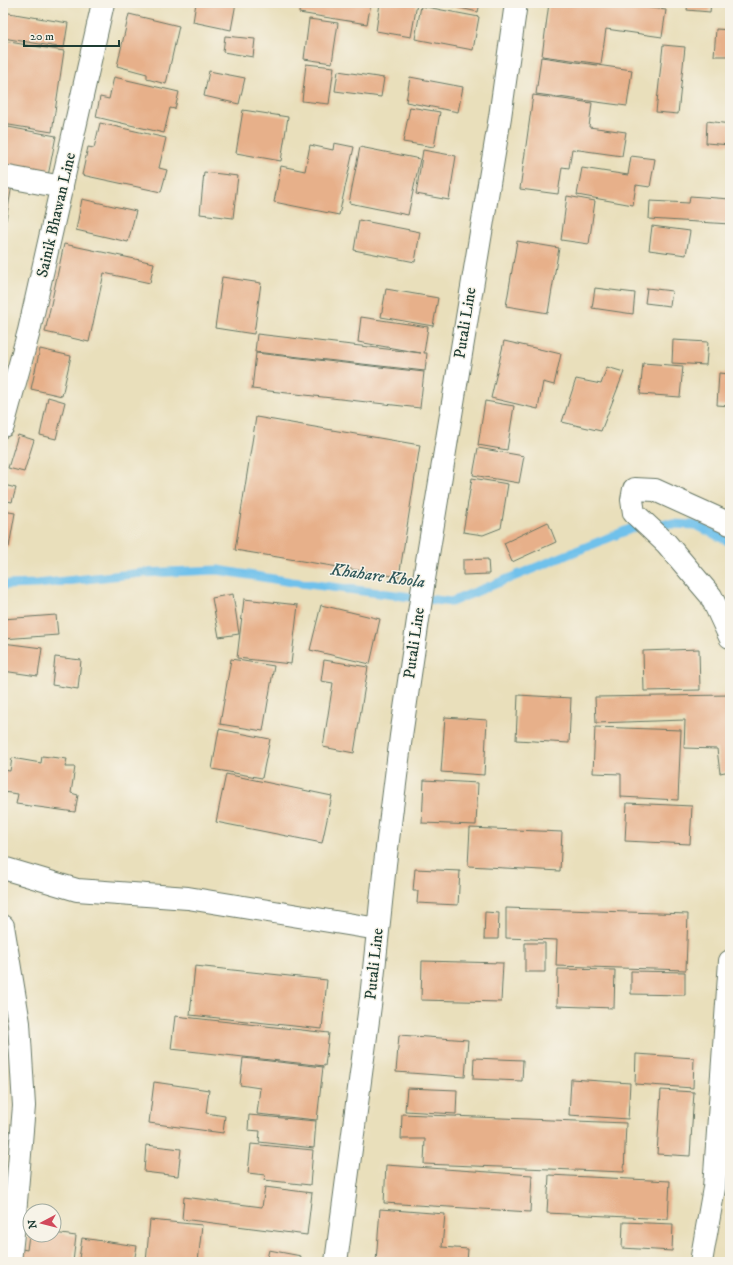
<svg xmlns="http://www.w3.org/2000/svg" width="733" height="1265" font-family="'IM FELL DW Pica',serif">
<rect width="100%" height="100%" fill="#f7f3e8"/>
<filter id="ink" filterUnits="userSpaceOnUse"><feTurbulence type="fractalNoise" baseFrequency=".025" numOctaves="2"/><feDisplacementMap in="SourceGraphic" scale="8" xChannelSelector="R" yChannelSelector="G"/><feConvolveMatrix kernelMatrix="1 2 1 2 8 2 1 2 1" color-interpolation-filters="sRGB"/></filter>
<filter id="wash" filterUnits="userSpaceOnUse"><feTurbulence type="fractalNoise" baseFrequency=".012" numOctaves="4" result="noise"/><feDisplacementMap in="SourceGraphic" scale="16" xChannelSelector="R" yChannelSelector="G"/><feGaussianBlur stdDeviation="0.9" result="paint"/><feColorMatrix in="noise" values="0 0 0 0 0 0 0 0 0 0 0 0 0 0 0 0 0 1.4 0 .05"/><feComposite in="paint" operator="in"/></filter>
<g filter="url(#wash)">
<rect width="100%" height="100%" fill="#e9dfbb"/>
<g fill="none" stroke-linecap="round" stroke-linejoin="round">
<path stroke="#70c1eb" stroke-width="9" d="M3,585L37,584L142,573L218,570L292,582L451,602L645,523L696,525L730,542"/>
</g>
<g id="blocks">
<path fill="#e7b08a" d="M196,3H236L231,30L193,22Z
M300,3H371L367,24L299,13Z
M380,3L417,4L411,37L376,31Z
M437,3H480L478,12Z
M549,3H613L666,10L662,37L606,29L601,64L542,56Z
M688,3H711L710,12L687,10Z
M421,6L479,17L473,50L415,39Z
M3,12L68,23L64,48L3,38Z
M129,14L179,26L166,84L147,79V74L117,66Z
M309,19L338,23L332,63L304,59Z
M716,29L730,30V56H714Z
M225,36L255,39L253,57L223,52Z
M3,41L64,51L52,132L3,124Z
M663,45L685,47L678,114L656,112Z
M541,57L632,70L627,106L536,94Z
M306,64L334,67L329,104L302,101Z
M209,71L245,78L239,104L204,96Z
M338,71L384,78L381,97L335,91Z
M114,77L179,92L175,109L170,108L164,133L96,117L100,97L109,99Z
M410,77L463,87L458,112L406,102Z
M533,95L592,103L589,127L626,132L622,156L572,149L569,168L562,167L558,194L520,189Z
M410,107L440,112L434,147L403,142Z
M243,110L288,117L281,161L236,153Z
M707,121L730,124V145L706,143Z
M100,123L166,138L159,168L167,170L161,192L82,175L88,147L94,148Z
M3,126L56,136L48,176L3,168Z
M334,143L354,147L339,215L274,202L281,166L305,171L310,145L333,150Z
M360,147L420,159L408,215L349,203Z
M423,150L456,156L449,200L416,194Z
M631,156L655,159L650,187L636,185L633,205L577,195L582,168L628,175Z
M204,172L238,176L233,218L200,214Z
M3,183L12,185L6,220H3Z
M567,196L595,201L589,244L561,240Z
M690,196L730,199V224L649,219L650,201L689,203Z
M82,199L136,211L128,242L76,230Z
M359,220L420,232L415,262L354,250Z
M652,226L690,231L686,255L649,250Z
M517,241L559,248L548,313L506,306Z
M64,244L154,263L150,283L104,273L89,342L45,332Z
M222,277L261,283L254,334L215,328Z
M595,288L635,293L633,314L592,308Z
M647,288L672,291L670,306L645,303Z
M386,289L438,298L433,326L381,317Z
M361,317L428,327L424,353H427L425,371L255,352L257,334L421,353L358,342Z
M673,340L708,342L706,365L672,363Z
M504,341L561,354L554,385L543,382L538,409L491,398Z
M40,349L71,356L62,396L31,389Z
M256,353L424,372L420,408L252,389Z
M643,363L683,366L680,397L640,394Z
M607,367L624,372L601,431L562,422L576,379L601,384Z
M719,373L730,374V406L717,405Z
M48,397L65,402L56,439L40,435Z
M485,401L514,406L507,450L478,445Z
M256,417L420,445L399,577L235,550Z
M18,435L34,440L24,472L8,468Z
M478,448L524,456L519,483L473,475Z
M472,478L508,484L501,528L483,535L463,532Z
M4,485L16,488L12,502L3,500Z
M3,511L15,513L9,547L3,546Z
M548,522L556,542L512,562L504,543Z
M488,559L489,574L463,575V560Z
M233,594L239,634L219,637L212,598Z
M244,599L298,605L291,664L237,658Z
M321,605L380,619L370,664L310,650Z
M56,615L58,635L3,639V619Z
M3,643L42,648L38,676L3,671Z
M699,649L700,690L644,691L643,651Z
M55,657L81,660L78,689L52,685Z
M231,659L274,666L263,731L220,724Z
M324,660L368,667L354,753L323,747L333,683L321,681Z
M518,695L571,698L569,743L516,740Z
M730,695V771L720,773L717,749L684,748L685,720L596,723L595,697Z
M445,717L487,720L484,775L441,772Z
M595,727L681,730L678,800L621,797V774L593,773Z
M219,729L270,739L262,778L212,769Z
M42,756L67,759L65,767H75L71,793L78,795L75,812L16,804L18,794L3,792V770L10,771L12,758L41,763Z
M226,774L332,796L322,843L216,822Z
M424,780L478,783L476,825L422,823Z
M627,803L692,806L690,844L625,841Z
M470,828L562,832L560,871L468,866Z
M415,869L460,871L458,905L417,903L418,891H413Z
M506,908L688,914L686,970L556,966L557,940L506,938Z
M485,912L499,913L498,939H484Z
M525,943H545V972H525Z
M422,961L503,963L501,1002L421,1000Z
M195,966L327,980L322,1029L190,1015Z
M558,969L615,970L614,1008L557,1006Z
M631,971L685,972V995L631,994Z
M175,1016L329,1033L325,1066L171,1049Z
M399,1035L468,1040L465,1077L396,1072Z
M636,1054L694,1058L693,1088L635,1084Z
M243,1058L323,1067L317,1120L257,1114L260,1088L240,1085Z
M474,1058L523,1060L522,1081L473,1079Z
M571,1079L630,1083L628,1119L569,1115Z
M154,1082L209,1090L206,1113L225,1116L223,1133L149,1123Z
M407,1088L457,1090L456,1114L405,1111Z
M661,1090L694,1092L690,1156L657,1154Z
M402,1114L626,1123L624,1172L424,1164L425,1139H401Z
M249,1115L316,1121L314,1148L259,1142L260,1131L248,1130Z
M251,1144L313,1150L310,1185L264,1180L265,1175L248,1173Z
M146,1145L181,1149L178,1176L144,1172Z
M386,1165L532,1175L530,1212L384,1203Z
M549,1175L670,1181L668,1219L547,1213Z
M265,1187L312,1193L307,1235L182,1219L184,1197L262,1207Z
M380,1209L445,1214L442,1247L468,1249L467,1262H376Z
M150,1220L202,1225L198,1262H146Z
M623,1222L673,1224L672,1251L622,1248Z
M54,1233L76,1236L73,1262H20L22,1249L27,1250L29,1235H54Z
M82,1238L137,1246L134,1262H97L79,1259Z
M269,1250L301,1256L300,1262H266Z"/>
</g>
</g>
<g filter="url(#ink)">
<use href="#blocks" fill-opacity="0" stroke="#667663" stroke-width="1"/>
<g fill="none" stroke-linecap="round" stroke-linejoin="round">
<defs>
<path id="street" d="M3,176L62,187
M3,426L29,331L103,3
M730,524L655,490L634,489L632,500L634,513L666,543L711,596L730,637
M3,868L77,890L188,898L378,929
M3,926L19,1023L24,1106L15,1214L10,1262
M336,1262L371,998L385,864L401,736L424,579L500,117L516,3
M701,1262L714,1188L730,961"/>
</defs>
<use href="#street" stroke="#667663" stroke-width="24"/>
<use href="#street" stroke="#fff" stroke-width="22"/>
</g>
</g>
<g text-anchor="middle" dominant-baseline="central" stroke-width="3" stroke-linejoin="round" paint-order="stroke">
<g font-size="16" fill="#1f3d34" stroke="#f7f3e8">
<text transform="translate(56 215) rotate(-77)">Sainik Bhawan Line</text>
<text transform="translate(465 323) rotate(-81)">Putali Line</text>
<text transform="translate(414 643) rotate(-82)">Putali Line</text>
<text transform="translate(374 964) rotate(-84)">Putali Line</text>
</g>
<g font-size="17" font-style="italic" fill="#2f5759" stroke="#f7f3e8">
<text transform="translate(378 576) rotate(8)">Khahare Khola</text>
</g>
</g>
<rect width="733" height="1265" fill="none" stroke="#f7f3e8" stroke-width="16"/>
<g transform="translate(42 1223) rotate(263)"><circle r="19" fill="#f7f3e8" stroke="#a1aaa0"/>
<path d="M0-3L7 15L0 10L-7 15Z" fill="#d1495b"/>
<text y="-6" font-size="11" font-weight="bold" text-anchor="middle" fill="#1f3d34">N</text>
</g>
<path d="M24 40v6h95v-6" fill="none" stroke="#1f3d34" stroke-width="2"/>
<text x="30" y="40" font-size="12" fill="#1f3d34" stroke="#f7f3e8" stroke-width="3" paint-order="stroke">20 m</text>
</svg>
